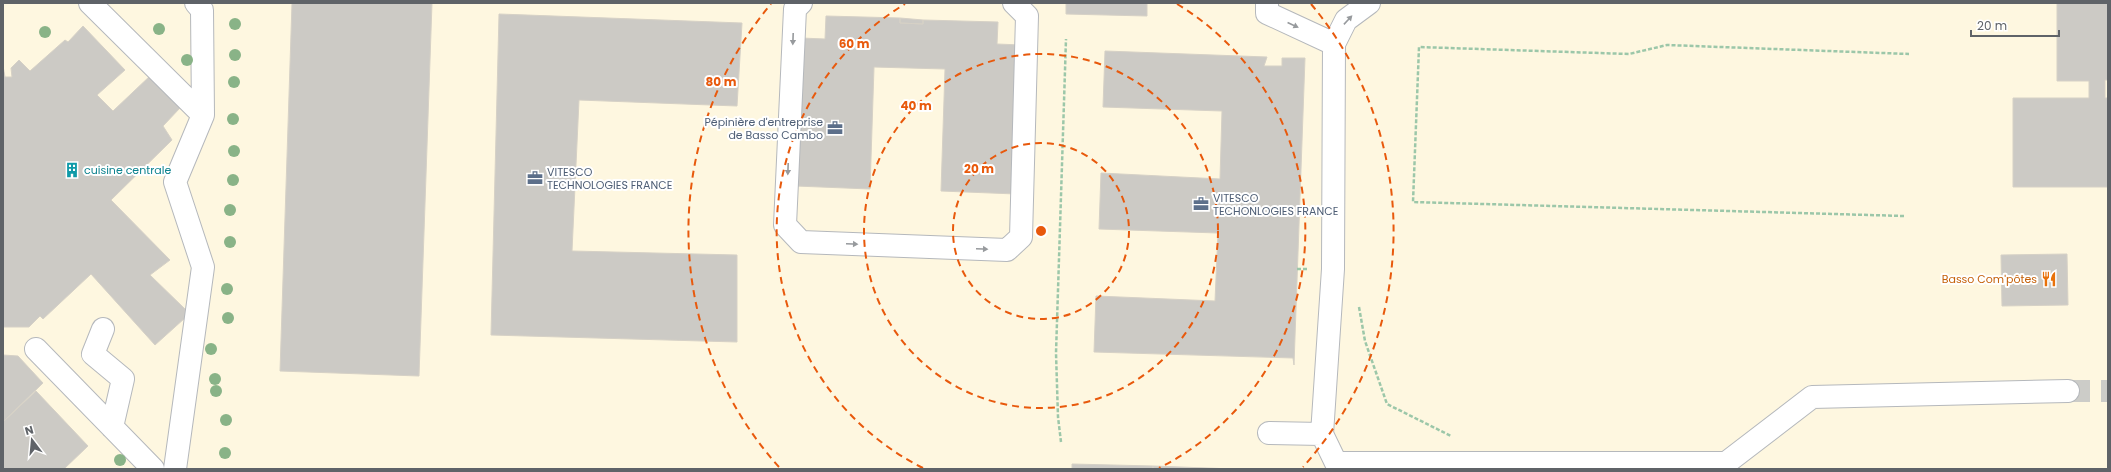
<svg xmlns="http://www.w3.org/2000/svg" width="2111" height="472" font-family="Poppins,sans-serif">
<rect width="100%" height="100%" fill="#f1efe8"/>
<path fill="#fef7e0" d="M3,3H2108V469H3Z"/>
<path fill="#cccac5" stroke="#d6d1c6" d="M292,3H432L419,376L280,371Z
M1066,3H1147V16L1066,14Z
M2057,3H2108V80H2105V98H2108V187H2013V98H2089V81H2057Z
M499,14L742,23L737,106L579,100L572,251L737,255V342L491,335Z
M826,16L900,18V23L923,24V20L998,22L997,44L1021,45L1016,194L941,191L945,69L874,67L870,189L796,186L801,38L825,39Z
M900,18L923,20V24L900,23Z
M83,26L125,70L97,95L113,111L151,75L180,108L163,126L172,140L111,200L170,260L150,275L185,309V318L155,345L91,274L43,319L40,316L29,327H3V66L5,77H12L11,68L19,60L30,71L65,40L68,42Z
M1105,51L1267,57L1264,66H1282V58H1305L1294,365L1293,358L1094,352L1096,296L1215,301L1218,233L1099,229L1101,173L1220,179L1222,111L1103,107Z
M2067,254L2068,305L2002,306L2001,255Z
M3,355L18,356L43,383L3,422Z
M36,391L88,446L64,469H3V422Z
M1072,464L1153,466V469H1072Z
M1153,466L1234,469H1153Z"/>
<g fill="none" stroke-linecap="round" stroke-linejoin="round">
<path stroke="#ccccc8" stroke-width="22" stroke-dasharray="22 11" stroke-linecap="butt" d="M2068,391H2108"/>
<defs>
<path id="minor" d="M90,3L203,115
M801,3L795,9L785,225L801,242L1007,250L1021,237L1027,16L1014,3
M1267,3V13L1334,44
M103,329L93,354L123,379L112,427
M36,349L153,469
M1269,433L1322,434L1336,463H1726L1812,397L2068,391
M1322,434L1333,269L1334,44L1346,20L1369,3
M175,469L203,267L175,182L203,115L202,10L196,3"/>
</defs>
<use href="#minor" stroke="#b5b8bc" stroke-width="24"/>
<path stroke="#9cc7a9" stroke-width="2.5" stroke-dasharray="4 2" stroke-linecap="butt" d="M1904,216L1413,202L1419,47L1629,54L1667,45L1909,54
M1297,269H1307
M1359,307L1365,341L1387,404L1451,436
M1061,442L1058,417L1056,353L1066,39"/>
<use href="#minor" stroke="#fff" stroke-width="22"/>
</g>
<g fill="#89b387">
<circle cx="235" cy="24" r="6"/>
<circle cx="159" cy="29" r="6"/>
<circle cx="45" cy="32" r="6"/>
<circle cx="235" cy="55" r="6"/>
<circle cx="187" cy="60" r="6"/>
<circle cx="234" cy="82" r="6"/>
<circle cx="233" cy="119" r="6"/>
<circle cx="234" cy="151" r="6"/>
<circle cx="233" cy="180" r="6"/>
<circle cx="230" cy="210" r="6"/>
<circle cx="230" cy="242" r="6"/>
<circle cx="227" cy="289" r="6"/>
<circle cx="228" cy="318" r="6"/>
<circle cx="211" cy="349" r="6"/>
<circle cx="215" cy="379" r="6"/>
<circle cx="216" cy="391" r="6"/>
<circle cx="226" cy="420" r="6"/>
<circle cx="225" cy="453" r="6"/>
<circle cx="120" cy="460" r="6"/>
</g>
<defs><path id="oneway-solid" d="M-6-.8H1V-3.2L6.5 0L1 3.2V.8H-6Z"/></defs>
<g fill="#979a9d">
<use href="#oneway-solid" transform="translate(1348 20) rotate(-47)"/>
<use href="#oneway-solid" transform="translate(1293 25) rotate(25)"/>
<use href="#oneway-solid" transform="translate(793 39) rotate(92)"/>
<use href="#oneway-solid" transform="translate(788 169) rotate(92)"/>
<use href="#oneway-solid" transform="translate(852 244) rotate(2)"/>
<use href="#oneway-solid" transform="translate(982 249) rotate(2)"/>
</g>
<g fill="none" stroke="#e8590c" stroke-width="2" stroke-dasharray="7 5">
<circle cx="1041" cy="231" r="88"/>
<circle cx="1041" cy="231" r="177"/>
<path d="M923 468A265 265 0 0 1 905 4M1177 4A265 265 0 0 1 1159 468"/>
<path d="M779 467A353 353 0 0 1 771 4M1311 4A353 353 0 0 1 1303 467"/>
</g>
<defs>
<symbol id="office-bare" viewBox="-9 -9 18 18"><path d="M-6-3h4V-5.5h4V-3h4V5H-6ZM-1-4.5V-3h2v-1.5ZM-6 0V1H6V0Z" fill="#5c6f8a" stroke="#fff" stroke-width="2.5" paint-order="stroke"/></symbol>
<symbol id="building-bare" viewBox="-9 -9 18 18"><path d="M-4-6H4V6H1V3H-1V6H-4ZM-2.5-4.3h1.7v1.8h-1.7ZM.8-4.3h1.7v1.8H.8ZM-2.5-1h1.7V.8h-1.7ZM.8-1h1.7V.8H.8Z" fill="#0f9aa8" stroke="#fff" stroke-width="2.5" paint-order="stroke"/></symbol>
<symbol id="restaurant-bare" viewBox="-9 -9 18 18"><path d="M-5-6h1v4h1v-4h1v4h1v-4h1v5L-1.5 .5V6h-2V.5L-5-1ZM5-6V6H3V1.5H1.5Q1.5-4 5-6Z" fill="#e8710a" stroke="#fff" stroke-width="2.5" paint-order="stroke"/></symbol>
</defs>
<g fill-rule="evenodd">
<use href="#office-bare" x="824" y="117" width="22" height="22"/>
<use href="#building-bare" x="61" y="159" width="22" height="22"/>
<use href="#office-bare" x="524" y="167" width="22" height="22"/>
<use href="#office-bare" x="1190" y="193" width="22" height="22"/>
<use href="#restaurant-bare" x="2038" y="268" width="22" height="22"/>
</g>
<g text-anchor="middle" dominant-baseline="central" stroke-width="4" stroke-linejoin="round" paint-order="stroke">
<g font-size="11" fill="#4e5e75" stroke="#fff" text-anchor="start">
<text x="823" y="122" text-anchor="end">Pépinière d'entreprise<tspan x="823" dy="13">de Basso Cambo</tspan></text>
<text x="547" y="172">VITESCO<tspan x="547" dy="13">TECHNOLOGIES FRANCE</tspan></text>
<text x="1213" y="198">VITESCO<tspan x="1213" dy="13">TECHONLOGIES FRANCE</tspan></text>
</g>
<g font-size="11" fill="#0d838f" stroke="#fff" text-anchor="start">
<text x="84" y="170">cuisine centrale</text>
</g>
<g font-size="11" fill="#c56008" stroke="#fff" text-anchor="end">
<text x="2037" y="279">Basso Com'pôtes</text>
</g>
</g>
<circle cx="1041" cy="231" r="6" fill="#e8590c" stroke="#fff" stroke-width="2"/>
<g font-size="12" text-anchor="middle" font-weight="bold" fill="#e8590c" stroke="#fff" stroke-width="4" stroke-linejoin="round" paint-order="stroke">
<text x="854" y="48">60 m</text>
<text x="721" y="86">80 m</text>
<text x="916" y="110">40 m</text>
<text x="979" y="173">20 m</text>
</g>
<rect width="2111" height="472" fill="none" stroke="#5f6368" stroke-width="8"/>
<g transform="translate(32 440) rotate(344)" stroke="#ffffff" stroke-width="3" paint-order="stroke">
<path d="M0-3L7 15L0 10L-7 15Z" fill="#5f6368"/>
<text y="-6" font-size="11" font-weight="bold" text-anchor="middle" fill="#5f6368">N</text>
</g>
<path d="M1971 30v6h88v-6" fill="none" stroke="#5f6368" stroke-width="2"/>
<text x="1977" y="30" font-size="12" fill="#5f6368" stroke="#ffffff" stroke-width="3" paint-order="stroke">20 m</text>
</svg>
